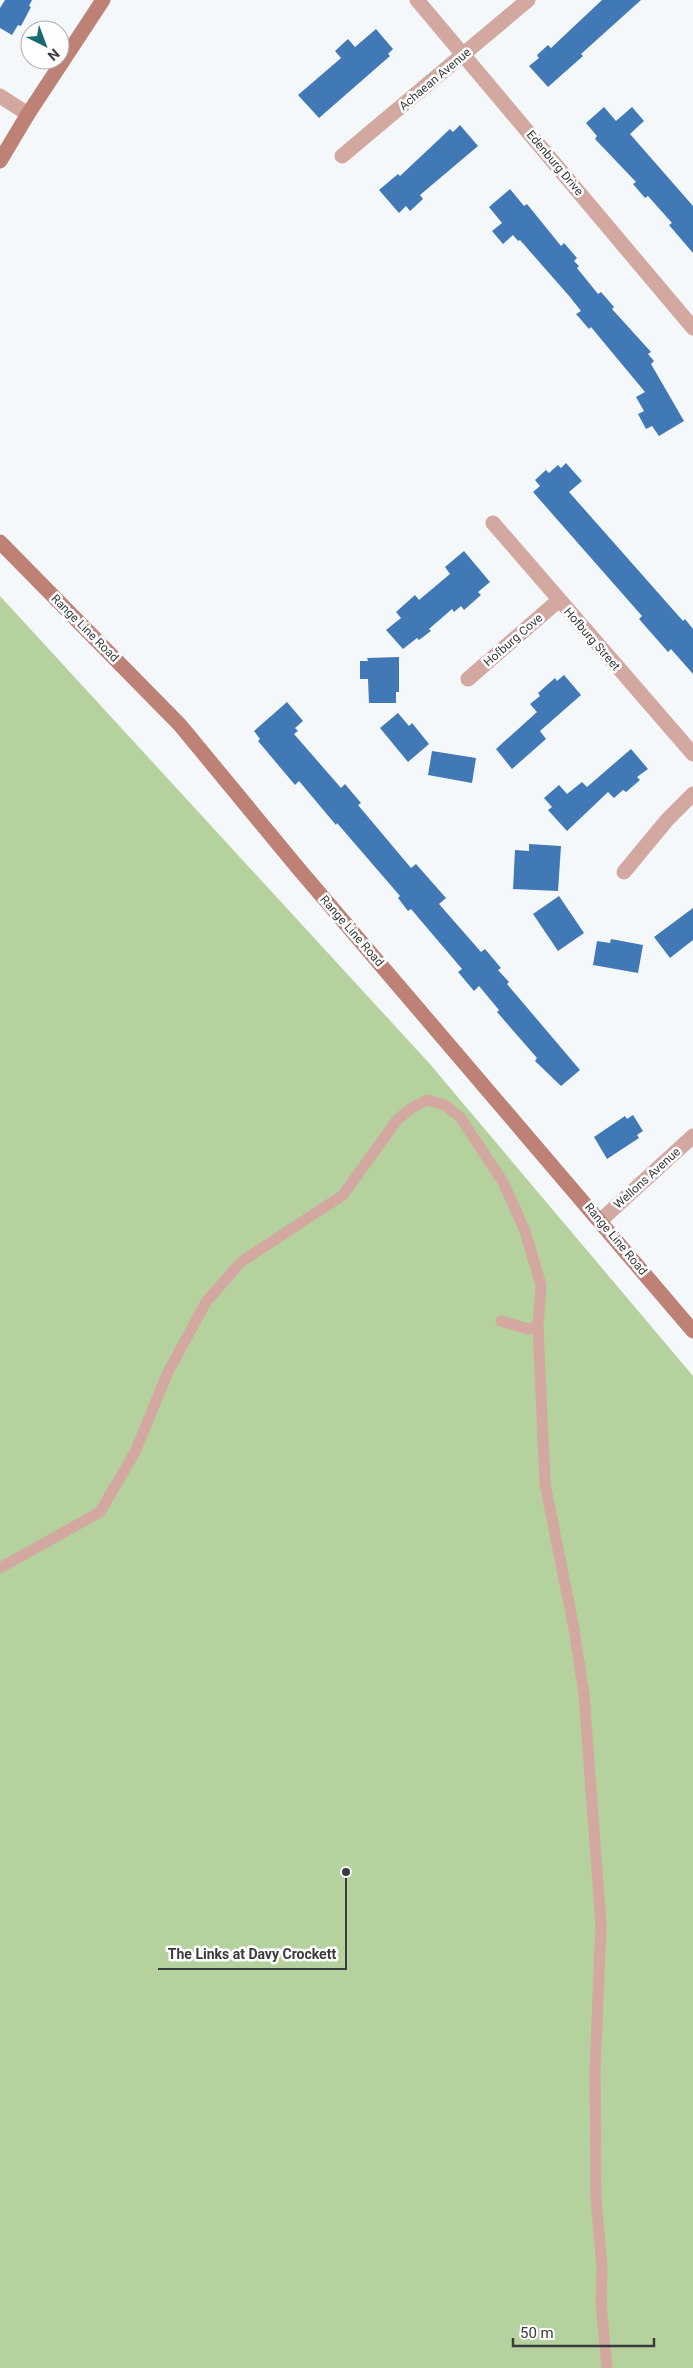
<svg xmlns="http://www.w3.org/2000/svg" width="693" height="2368" font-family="Roboto,sans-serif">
<rect width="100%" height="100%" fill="#f5f8fb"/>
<path fill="#b5d19e" d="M0,596L429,1063L693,1376V2368H0Z"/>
<path fill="#4179b7" d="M5,0H32L29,6L31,7L21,26L18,25L12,35L0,28V8Z
M602,0H641L581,54L583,56L548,87L529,66L539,58L537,55L548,45L551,48Z
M376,29L393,49L388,54L390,56L319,118L298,95L341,58L335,51L348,39L355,47Z
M604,107L616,121L632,107L644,121L630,134L693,206V253L669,225L672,223L648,196L645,198L633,184L636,182L595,139L597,136L586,123Z
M460,125L478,146L420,195L423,199L410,211L406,206L399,213L379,190L398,174L400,176L450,129L453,132Z
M510,189L524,206L527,204L561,246L564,243L577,258L574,261L579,266L577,268L598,294L601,292L614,307L612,309L651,352L648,354L654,361L651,364L684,421L659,436L652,426L646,429L638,414L644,411L636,397L645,392L591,327L589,329L576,314L581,311L570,297L520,240L518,241L513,235L503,244L492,231L502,223L489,207Z
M566,463L582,481L569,492L683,621L685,619L693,629V674L671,649L668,652L661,644L639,619L642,616L533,492L540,486L535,480L546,470L549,473L558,465L561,468Z
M464,551L490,582L478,592L481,595L464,610L461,606L454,612L452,609L429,629L431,631L419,640L417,638L403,649L386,630L401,618L396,612L415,595L419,600L450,574L445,567Z
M399,657V692H396V703H369L368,679H360V661H368L367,658Z
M564,675L581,695L540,731L546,739L512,769L496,749L537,712L530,704L540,696L538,693L555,678L557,681Z
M287,702L303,721L295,728L298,731L294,734L341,788L345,784L361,803L358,805L411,868L416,864L446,898L439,904L481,952L485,949L501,968L498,970L509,982L507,984L580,1070L561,1086L535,1061L537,1058L497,1012L499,1010L479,986L474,991L458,972L462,969L411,909L408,911L398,898L400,896L337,823L336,825L299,781L295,785L258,741L260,739L254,731Z
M398,713L409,726L412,723L429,744L408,762L380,728Z
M631,749L648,769L637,777L640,780L626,792L623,790L614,798L608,792L567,831L548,810L552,807L544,798L559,785L567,794L582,782L587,787Z
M432,751L476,758L472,783L428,775Z
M529,844L561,846L558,891L513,889L515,850L529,851Z
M559,896L584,933L558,951L533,914Z
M693,908V940L670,958L654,937Z
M611,939L643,945L638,973L593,965L597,941L610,943Z
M633,1115L643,1131L637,1135L639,1138L607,1159L594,1137L625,1116L627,1119Z"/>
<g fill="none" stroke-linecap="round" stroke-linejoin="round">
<path stroke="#d2a8a0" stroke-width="11" d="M501,1321L528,1329L538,1326L545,1484L574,1629L584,1694L601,1925L595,2071L596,2199L602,2268L601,2303L607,2368
M0,1568L100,1512L135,1452L168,1372L206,1302L241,1262L343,1195L397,1120L410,1109L427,1100L445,1105L460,1117L503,1182L525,1231L541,1285L538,1326"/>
<path stroke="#d2a8a0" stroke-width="15" d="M417,0L693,328
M0,96L28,114
M342,156L528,0
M493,523L693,754
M468,679L558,601
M624,872L667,820L693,794
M600,1221L693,1136"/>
<path stroke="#bd8176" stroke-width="15" d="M0,161L28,114L103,0
M0,542L180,725L298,868L693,1331"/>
</g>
<g text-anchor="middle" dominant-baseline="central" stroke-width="5" stroke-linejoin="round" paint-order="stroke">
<g font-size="12" fill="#393a3c" stroke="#fff">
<text transform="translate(435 79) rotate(-40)">Achaean Avenue</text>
<text transform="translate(555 163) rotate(50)">Edenburg Drive</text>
<text transform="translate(85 628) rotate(45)">Range Line Road</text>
<text transform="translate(592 639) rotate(49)">Hofburg Street</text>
<text transform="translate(513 640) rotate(-41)">Hofburg Cove</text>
<text transform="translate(352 931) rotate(49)">Range Line Road</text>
<text transform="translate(647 1178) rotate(-42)">Wellons Avenue</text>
<text transform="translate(616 1239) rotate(50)">Range Line Road</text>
</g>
</g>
<path fill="none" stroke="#393a3c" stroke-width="2" d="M346 1872L346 1969H158"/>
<circle fill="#393a3c" stroke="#fff" stroke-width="2" cx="346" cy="1872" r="5"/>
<g font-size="14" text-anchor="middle" font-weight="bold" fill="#393a3c" stroke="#fff" stroke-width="5" stroke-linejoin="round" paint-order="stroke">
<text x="252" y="1959">The Links at Davy Crockett</text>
</g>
<g transform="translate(45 45) rotate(138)"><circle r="24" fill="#ffffff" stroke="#b0b0b1"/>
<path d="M0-4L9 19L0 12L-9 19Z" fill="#1c696d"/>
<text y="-8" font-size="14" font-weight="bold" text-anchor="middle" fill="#393a3c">N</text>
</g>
<path d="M513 2338v8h141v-8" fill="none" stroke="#393a3c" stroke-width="2.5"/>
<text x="520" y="2338" font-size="15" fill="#393a3c" stroke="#ffffff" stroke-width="4" paint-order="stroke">50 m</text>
</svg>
